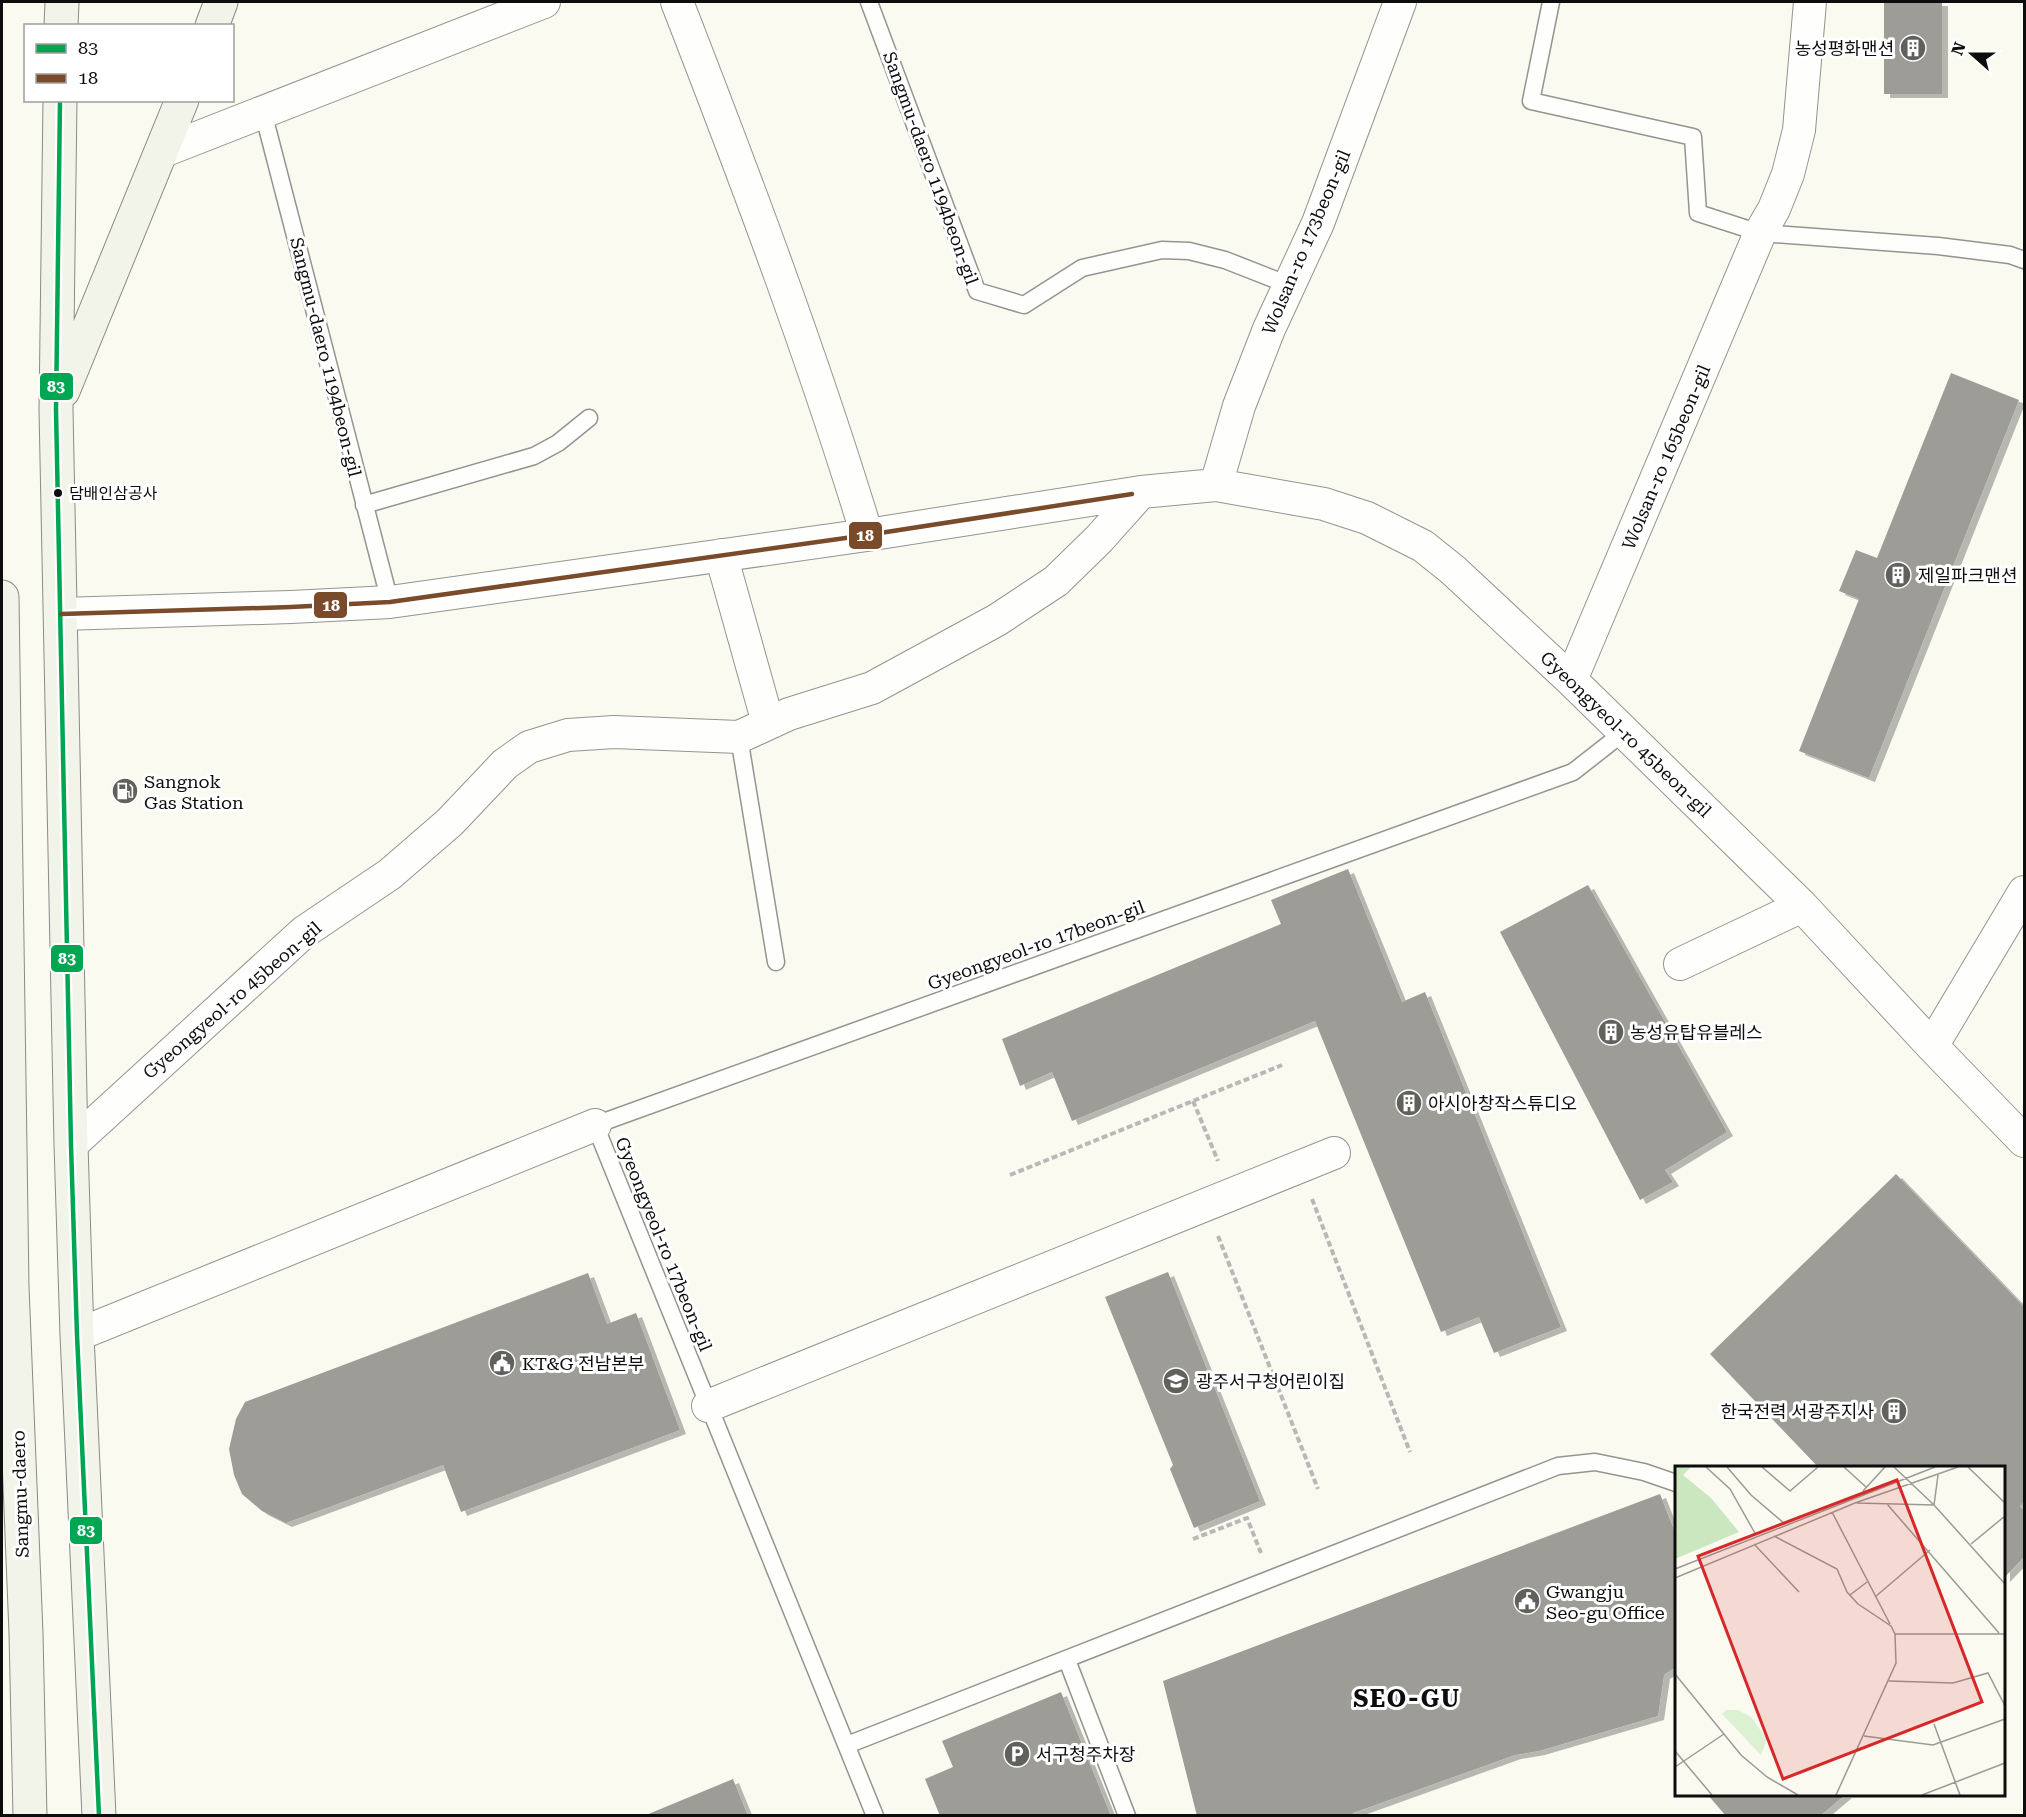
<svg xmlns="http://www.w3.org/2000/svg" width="2026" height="1817" font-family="'Roboto Serif','Noto Sans KR',serif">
<defs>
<filter id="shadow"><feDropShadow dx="6" dy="4" stdDeviation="0" flood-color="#0004"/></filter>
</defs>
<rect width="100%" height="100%" fill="#fafaf1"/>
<path fill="#9d9c97" filter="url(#shadow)" d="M1884,2H1942V94H1884Z
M1951,373L2019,400L1869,778L1799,751L1859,599L1839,591L1856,550L1877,558Z
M1348,869L1402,1002L1425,992L1561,1327L1494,1353L1479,1317L1441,1332L1315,1021L1072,1121L1052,1072L1020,1086L1002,1039L1281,924L1271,900Z
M1588,885L1727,1132L1665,1170L1673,1182L1640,1200L1500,932Z
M1896,1174L2024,1307V1502L2020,1506L2024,1511V1557L2004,1578V1468H1819L1710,1354Z
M1168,1272L1260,1501L1194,1528L1170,1469L1173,1465L1105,1297Z
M588,1273L607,1324L636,1313L680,1430L461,1512L443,1465L286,1523L262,1511L242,1494L234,1475L229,1449L236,1419L245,1402Z
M1660,1494L1676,1535V1667L1664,1675L1658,1716L1539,1751L1515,1755L1353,1813L1352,1816H1197L1163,1681Z
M1061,1692L1111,1816H940L925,1779L953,1767L942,1741Z
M733,1779L748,1816H646V1815Z
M1707,1794H1846L1820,1816H1726Z"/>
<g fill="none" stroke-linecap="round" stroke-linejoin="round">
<defs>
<path id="lane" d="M869,2L977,291L1024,305L1082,268L1162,250L1189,251L1225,260L1289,285
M1551,2L1531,101L1693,137L1698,213L1760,233L1938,246L2010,255L2024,260
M263,112L390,602
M364,505L534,456L558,443L589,418
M739,737L776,962
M1067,1660L1127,1816
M847,1745L1558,1466L1595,1462L1644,1472L1676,1483
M875,1816L595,1125L1573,772L1624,732"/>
<path id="street" d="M677,2C745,177 812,354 867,535
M161,152L544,2
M1216,485L1239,406L1269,329L1318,223L1400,2
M721,555L768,723
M61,614L291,607L390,602L867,535L1141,492
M1571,680L1760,233L1774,209L1788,174L1799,130L1810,2
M1680,964L1802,906
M1932,1046L2024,892
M71,1145L304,932L390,874L450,822L505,764L529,747L568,735L614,732L739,737L789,714L872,688L997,620L1056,581L1099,539L1141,492L1216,485L1324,504L1367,518L1423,546L1453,570L1571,680L1802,906L1932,1046L2024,1141
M77,1335L595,1125
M708,1406L1334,1153"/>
<path id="secondary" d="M61,26L62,2
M212,26L221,2
M60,100L56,410L71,1145L77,1335L99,1816
M63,391L182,100
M2,597L12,1287L26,1633L30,1816"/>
</defs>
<use href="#lane" stroke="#949490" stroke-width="19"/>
<use href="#street" stroke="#949490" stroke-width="34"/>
<use href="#secondary" stroke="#8a8a86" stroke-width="35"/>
<path stroke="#b8b8b6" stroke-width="4" stroke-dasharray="6 3" stroke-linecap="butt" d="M1193,1101L1218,1161
M1010,1175L1282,1065
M1312,1199L1410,1452
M1218,1236L1318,1489
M1193,1539L1247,1518L1261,1553"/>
<use href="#lane" stroke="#fefefd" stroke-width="16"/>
<use href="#street" stroke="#fefefd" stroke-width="32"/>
<use href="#secondary" stroke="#f2f4e9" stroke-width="33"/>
<defs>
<path id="bus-1" d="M60,100L56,410L71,1145L77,1335L99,1816"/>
<path id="bus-2" d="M61,614L291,607L390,602L867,535L1132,494"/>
</defs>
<use href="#bus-1" stroke="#fff" stroke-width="9"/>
<use href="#bus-2" stroke="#fff" stroke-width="9"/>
<use href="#bus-1" stroke="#00a651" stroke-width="4.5"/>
<use href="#bus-2" stroke="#7a4b2a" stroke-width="4.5"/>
</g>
<defs>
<symbol id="building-disc" viewBox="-11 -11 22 22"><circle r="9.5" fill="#60605d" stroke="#fff"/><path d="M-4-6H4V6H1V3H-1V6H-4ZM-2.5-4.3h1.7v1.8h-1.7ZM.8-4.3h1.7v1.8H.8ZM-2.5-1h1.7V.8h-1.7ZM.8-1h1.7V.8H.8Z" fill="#fff"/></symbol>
<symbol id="fuel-disc" viewBox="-11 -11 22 22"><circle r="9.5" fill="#60605d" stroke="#fff"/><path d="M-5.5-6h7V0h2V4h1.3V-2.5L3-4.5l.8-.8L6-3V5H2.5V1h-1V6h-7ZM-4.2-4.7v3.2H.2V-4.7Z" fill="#fff"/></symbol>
<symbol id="civic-disc" viewBox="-11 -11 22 22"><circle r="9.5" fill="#60605d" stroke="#fff"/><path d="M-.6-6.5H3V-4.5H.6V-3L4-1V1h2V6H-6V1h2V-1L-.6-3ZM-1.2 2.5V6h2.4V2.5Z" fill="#fff"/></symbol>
<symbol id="school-disc" viewBox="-11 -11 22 22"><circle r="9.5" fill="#60605d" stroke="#fff"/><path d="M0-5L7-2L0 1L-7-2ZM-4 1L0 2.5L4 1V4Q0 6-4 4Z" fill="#fff"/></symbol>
<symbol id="parking-disc" viewBox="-11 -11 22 22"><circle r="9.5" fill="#60605d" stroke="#fff"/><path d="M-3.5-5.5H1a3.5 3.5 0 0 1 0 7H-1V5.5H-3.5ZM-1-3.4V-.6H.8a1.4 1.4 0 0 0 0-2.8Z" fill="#fff"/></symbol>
</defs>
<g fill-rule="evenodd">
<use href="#building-disc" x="1898" y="33" width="30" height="30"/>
<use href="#building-disc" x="1883" y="560" width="30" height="30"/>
<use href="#fuel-disc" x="110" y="776" width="30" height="30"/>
<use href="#building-disc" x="1596" y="1017" width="30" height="30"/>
<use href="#building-disc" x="1394" y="1088" width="30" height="30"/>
<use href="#civic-disc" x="487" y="1348" width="30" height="30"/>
<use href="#school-disc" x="1161" y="1366" width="30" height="30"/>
<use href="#building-disc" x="1879" y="1396" width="30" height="30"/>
<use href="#civic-disc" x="1512" y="1586" width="30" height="30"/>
<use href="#parking-disc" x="1002" y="1739" width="30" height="30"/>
</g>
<circle fill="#0d0d0d" stroke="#fff" stroke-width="2" cx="58" cy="493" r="5"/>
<g text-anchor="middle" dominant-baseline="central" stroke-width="6" stroke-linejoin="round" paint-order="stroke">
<g font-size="16" fill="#0d0d0d" stroke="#fff" text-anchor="start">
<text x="69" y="493">담배인삼공사</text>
</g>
<g font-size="18" fill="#0d0d0d" stroke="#fff" text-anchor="start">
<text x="1894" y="48" text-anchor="end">농성평화맨션</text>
<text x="1918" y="575">제일파크맨션</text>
<text x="144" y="781">Sangnok<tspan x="144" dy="21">Gas Station</tspan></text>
<text x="1630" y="1032">농성유탑유블레스</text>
<text x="1428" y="1103">아시아창작스튜디오</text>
<text x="522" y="1363">KT&amp;G 전남본부</text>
<text x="1196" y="1381">광주서구청어린이집</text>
<text x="1874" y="1411" text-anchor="end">한국전력 서광주지사</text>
<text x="1546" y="1591">Gwangju<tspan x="1546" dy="21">Seo-gu Office</tspan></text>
<text x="1036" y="1754">서구청주차장</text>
</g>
<g font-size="18" fill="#0d0d0d" stroke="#fff">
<text transform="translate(931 168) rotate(70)">Sangmu-daero 1194beon-gil</text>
<text transform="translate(1306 242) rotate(-67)">Wolsan-ro 173beon-gil</text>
<text transform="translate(326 357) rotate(76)">Sangmu-daero 1194beon-gil</text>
<text transform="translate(1666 457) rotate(-67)">Wolsan-ro 165beon-gil</text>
<text transform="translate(1626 734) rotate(44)">Gyeongyeol-ro 45beon-gil</text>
<text transform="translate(1036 945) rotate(-20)">Gyeongyeol-ro 17beon-gil</text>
<text transform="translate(232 1000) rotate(-41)">Gyeongyeol-ro 45beon-gil</text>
<text transform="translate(664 1244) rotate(68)">Gyeongyeol-ro 17beon-gil</text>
<text transform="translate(20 1494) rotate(-92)">Sangmu-daero</text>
</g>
<g font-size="24" font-weight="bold" letter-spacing="1.5" fill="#0d0d0d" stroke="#fff">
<text x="1407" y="1699">SEO-GU</text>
</g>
</g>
<g transform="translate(1675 1466)">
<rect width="330" height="330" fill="#fafaf1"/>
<path d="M51,244H63L76,251L92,273L86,289L47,248Z" fill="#dcf0d2"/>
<path d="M0,1H16L8,9L36,32L64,66L0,93Z" fill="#cae7c0"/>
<path fill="none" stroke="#9b9b96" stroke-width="1.5" d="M31,1L55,23L81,69M52,1L76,29L110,58M87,1L115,25L143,1M169,1L191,21M219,1L259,39L330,118M293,1L330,37M188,25L210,1M182,37L259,39L263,9M212,38L324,167M157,46L215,158M99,70L162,103L172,126L183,138L216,160L220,168L221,197L161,329M79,78L124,126M296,78L330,50M0,103L260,1M0,112L180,37L283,1M175,129L192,116M200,131L255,84M220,168H330M0,208L66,289L92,311L123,329M214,215L278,217L313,207L330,240M259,258L285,329M189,270L258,279L330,253M0,285L37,329M0,301L49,268M247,329L330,297"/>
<path fill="#d62828" fill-opacity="0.15" stroke="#d62828" stroke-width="3" d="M222,14L307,236L108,313L23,90Z"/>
<rect width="330" height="330" fill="none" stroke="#0d0d0d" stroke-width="3"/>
</g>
<g stroke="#fff" stroke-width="2">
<rect x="39" y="372" width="35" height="29" rx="6" fill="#00a651"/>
<rect x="848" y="521" width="35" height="29" rx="6" fill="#7a4b2a"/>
<rect x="313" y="591" width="35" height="28" rx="6" fill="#7a4b2a"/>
<rect x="50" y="944" width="34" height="29" rx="6" fill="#00a651"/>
<rect x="69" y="1516" width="34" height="29" rx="6" fill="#00a651"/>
</g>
<g font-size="16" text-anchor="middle" font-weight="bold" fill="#fff">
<text x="56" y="392">83</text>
<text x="865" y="541">18</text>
<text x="331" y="611">18</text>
<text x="67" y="964">83</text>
<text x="86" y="1536">83</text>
</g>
<rect width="2026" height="1817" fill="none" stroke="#0d0d0d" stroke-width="6"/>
<rect x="24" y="24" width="210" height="78" fill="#ffffff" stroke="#9e9e9e" stroke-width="1.5"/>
<rect x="36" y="44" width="30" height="9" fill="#00a651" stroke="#9e9e9e" stroke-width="1.5"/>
<text x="78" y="54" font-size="18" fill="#0d0d0d">83</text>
<rect x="36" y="74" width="30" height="9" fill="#7a4b2a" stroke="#9e9e9e" stroke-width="1.5"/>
<text x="78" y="84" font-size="18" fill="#0d0d0d">18</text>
<g transform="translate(1972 54) rotate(291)" stroke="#ffffff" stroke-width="4.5" paint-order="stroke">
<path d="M0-4.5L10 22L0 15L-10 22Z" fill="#0d0d0d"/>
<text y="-9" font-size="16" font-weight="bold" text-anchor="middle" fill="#0d0d0d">N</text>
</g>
</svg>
